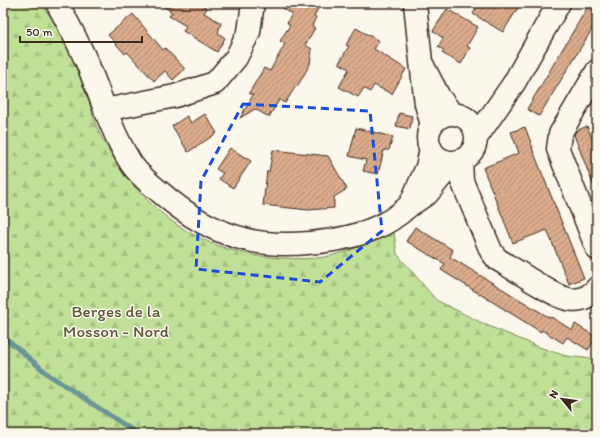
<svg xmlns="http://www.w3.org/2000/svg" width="600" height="437" font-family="Itim,sans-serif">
<defs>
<pattern id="forest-firs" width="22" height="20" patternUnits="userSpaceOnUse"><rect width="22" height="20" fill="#c0e098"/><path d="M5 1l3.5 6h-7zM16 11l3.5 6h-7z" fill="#a6c083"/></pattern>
<pattern id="building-hatch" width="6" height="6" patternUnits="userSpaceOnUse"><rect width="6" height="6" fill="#daab8c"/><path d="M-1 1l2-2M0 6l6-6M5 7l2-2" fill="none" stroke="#b28b72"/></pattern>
</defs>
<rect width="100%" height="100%" fill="#fbf7ec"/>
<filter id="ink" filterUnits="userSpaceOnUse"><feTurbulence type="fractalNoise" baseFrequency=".025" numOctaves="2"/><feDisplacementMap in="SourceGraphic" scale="8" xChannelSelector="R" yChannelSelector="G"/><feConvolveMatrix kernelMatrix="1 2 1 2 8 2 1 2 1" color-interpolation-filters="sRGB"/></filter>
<g filter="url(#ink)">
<path fill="url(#forest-firs)" stroke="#7e855b" d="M3,3H39C66,30 77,70 90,105C93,115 95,125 100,134C137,207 198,255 283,258C296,259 312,259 325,257C349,252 371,242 394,233L397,254L436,300L486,325L539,347L566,356L593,359L597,358V434H3Z"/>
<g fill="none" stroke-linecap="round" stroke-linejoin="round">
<path stroke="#6b9594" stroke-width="5" d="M3,336L49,375L138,434"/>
</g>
<path fill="url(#building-hatch)" stroke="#3b2a1e" d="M158,3H198L207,8L204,13L221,23L218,33L225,38L217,52L183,31L186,26L169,16L172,12Z
M275,3H312L319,7L314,16L316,17L312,26L315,28L305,45L312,49L310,64L297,87L296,86L285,103L279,100L269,117L255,109L240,118L253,95L249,93L264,68L270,71L285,44L280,41L290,25L287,23L292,14Z
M479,3H521L503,32L473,14Z
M590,3H597V21L539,116L527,109Z
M447,9L478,27L467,46L470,48L461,64L442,53L444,50L438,47L443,38L433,31Z
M133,14L163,50L165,48L185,69L173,80L165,71L154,81L127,52L125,54L108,35Z
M356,28L379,41L374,49L406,69L392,94L374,85L370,92L364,88L358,97L339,87L349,69L339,63L349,46L346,45Z
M399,113L412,116L410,129L396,126Z
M205,114L217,133L188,152L172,126L187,116L191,123Z
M587,126L597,151L596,192L574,135L576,131Z
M525,127L533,148H532L584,278L569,284L547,230L513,243L483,168L519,153L511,132Z
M356,128L393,137L389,150H384L378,174L363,171L366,160L349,156Z
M230,148L251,161L233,188L219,179L223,173L216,169Z
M273,150L328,156L347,189L334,197V208L308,210L263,205L267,171L269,172Z
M415,227L453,250L450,257L550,318L551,317L572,330L575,324L596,337L588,350L567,337L563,343L542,330L541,332L441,270L445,264L406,241Z"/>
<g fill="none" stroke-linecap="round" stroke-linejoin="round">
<defs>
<path id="minor" d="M57,3C68,23 79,44 88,65C101,97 111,130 129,160C135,171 150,184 160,192C184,213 212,231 244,239C279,249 342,243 375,228C388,223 400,214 410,205
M415,3L421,62
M597,71L560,134L558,149L597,249
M105,110L175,96L215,83L236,58L249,32L253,3
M428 138a24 24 0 1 1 48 0a24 24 0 1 1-48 0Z
M432,125L426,104L421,62L439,97L452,114
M476,138L514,83L559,3
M431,149L427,167L410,205L428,193L453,162
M461,160L462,181L491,251L497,259C510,267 522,274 534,282C555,294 577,312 597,288"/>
</defs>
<use href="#minor" stroke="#3b2a1e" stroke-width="25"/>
<use href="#minor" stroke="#fbf7ec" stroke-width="22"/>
</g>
</g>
<path fill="none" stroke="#1d4ed8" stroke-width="3" stroke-dasharray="8 5" stroke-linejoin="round" d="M243,104L370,111L382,231L320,282L196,269L201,181Z"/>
<g text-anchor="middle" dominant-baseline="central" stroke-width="3" stroke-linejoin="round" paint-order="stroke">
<g font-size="17" fill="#5c583c" stroke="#fbf7ec">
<text x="116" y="311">Berges de la<tspan x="116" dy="20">Mosson - Nord</tspan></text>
</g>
</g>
<rect width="600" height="437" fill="none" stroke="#fbf7ec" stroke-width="16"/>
<rect x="8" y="8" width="584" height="421" fill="none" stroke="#3b2a1e" stroke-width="1.5" filter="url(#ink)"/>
<g transform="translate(562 399) rotate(299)" stroke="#fbf7ec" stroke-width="3" paint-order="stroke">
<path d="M0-3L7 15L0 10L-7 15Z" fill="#3b2a1e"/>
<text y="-6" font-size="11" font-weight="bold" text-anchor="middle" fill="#3b2a1e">N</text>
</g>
<path d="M20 36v6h122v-6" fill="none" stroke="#3b2a1e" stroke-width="2"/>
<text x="26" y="36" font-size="12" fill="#3b2a1e" stroke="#fbf7ec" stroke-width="3" paint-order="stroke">50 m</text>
</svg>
